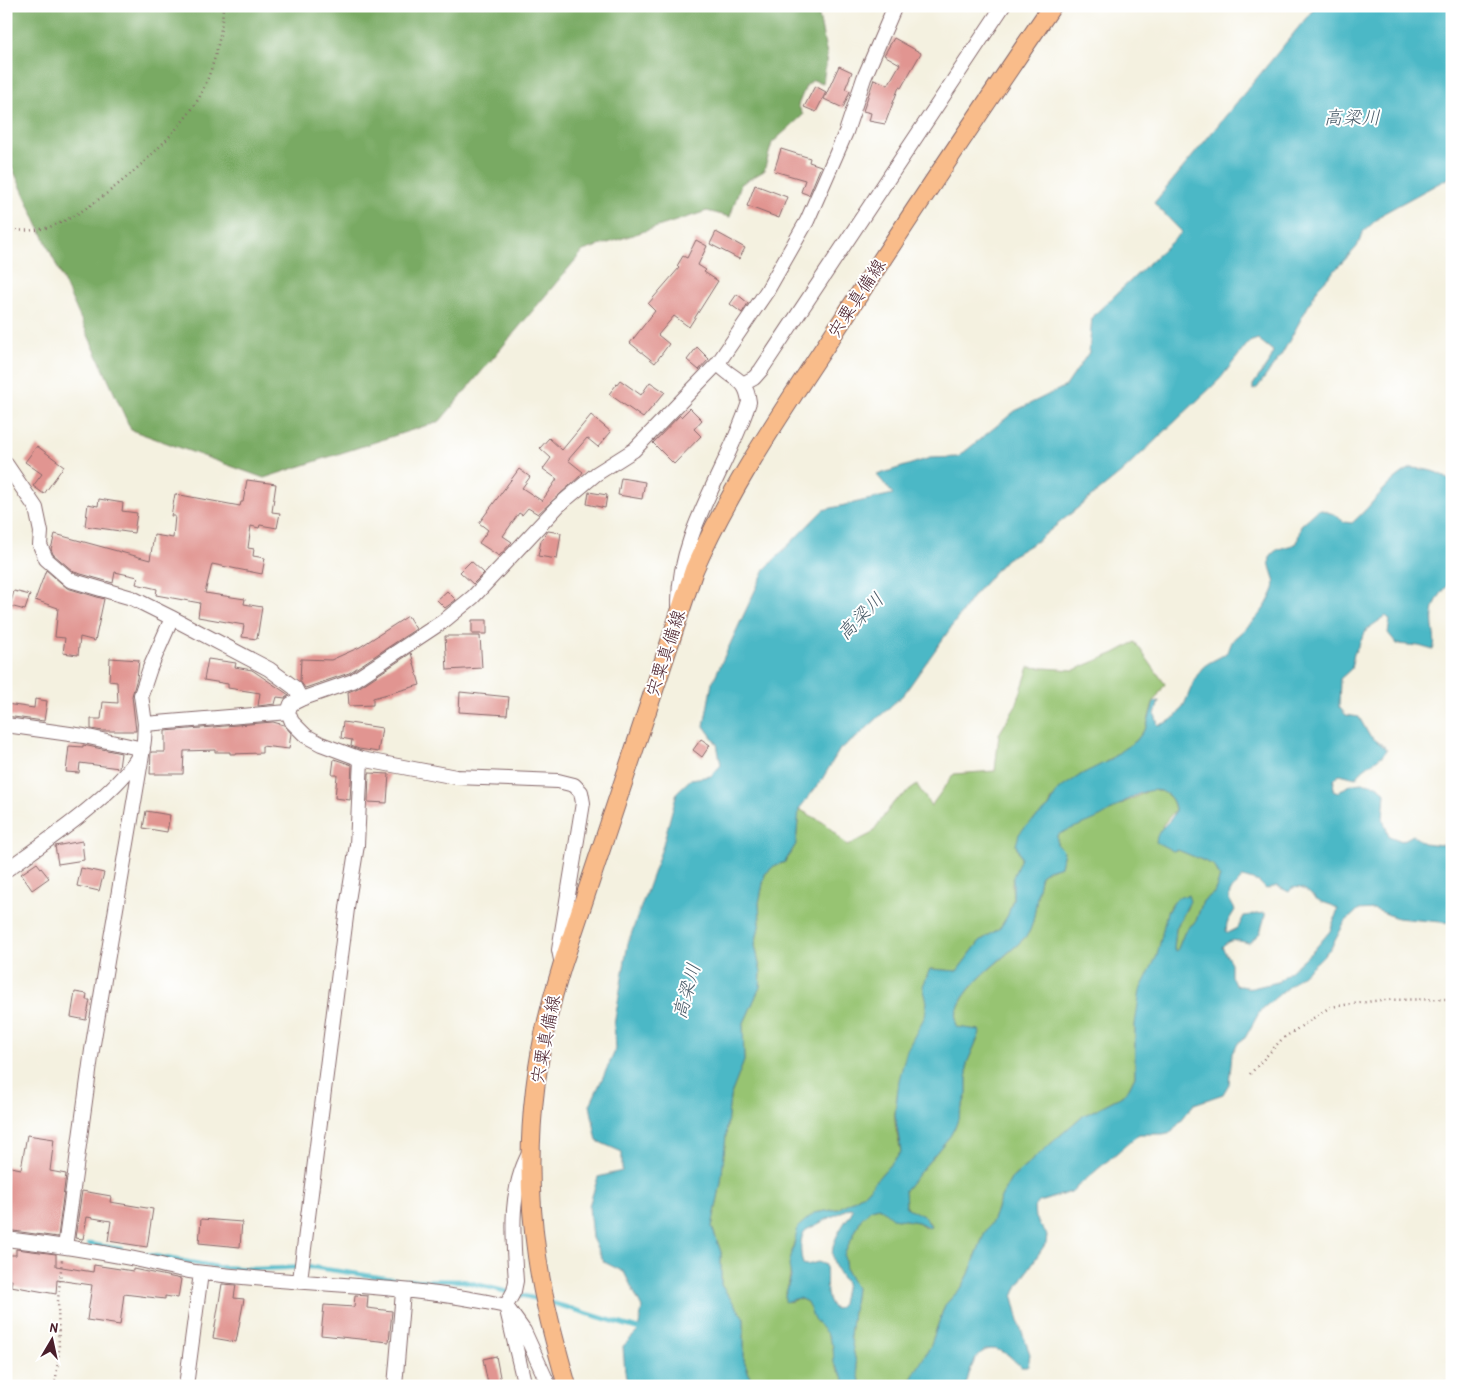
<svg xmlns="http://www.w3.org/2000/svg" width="1458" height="1392" font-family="'Patrick Hand','Klee One',sans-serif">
<rect width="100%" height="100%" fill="#fff"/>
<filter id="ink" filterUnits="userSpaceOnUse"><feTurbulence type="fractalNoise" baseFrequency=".02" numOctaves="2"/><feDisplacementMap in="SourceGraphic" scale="10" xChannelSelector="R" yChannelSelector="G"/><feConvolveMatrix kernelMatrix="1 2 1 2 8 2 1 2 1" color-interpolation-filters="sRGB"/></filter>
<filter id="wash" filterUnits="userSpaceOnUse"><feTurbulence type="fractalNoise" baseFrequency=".0096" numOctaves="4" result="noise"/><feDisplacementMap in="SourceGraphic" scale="20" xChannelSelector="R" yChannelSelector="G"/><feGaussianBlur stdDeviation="1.12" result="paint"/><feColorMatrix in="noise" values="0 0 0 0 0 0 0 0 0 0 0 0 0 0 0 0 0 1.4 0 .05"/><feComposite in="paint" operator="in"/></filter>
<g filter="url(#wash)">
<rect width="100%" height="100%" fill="#f4f1e0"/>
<path fill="#97c472" stroke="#70724e" d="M1135,642L1165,684L1153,703L1146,728L1136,741L1097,768L1082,774L1052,799L1049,807L1033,821L1016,845L1021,858L1012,883L1013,899L1008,915L1000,928L980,941L957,971L930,969C918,992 931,994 926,1014C915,1048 896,1077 895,1114C894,1126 899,1140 901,1152L865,1193L838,1209L814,1213C808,1222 795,1235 793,1246C790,1263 792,1278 785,1295L789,1302L799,1298L807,1302L827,1334L833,1346L836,1367L844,1378L842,1386H753L744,1360V1318L721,1285V1252L712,1227L721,1183L730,1097L744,1061L743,1025L760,987L761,973L755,945L760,922L759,903L765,874L774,866L785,862L796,844L799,809L826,824L847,846L871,834L894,802L917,785L931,806L954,774L995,771L999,734L1016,706L1029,667L1074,670L1115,653Z
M1150,790C1165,791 1172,794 1175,810L1162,826L1178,850L1214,865L1220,877L1214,893L1203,901L1196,921L1185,931L1177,951L1174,949L1176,929L1188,906L1173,902L1167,912L1161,944L1138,1010L1135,1025V1076L1129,1088L1122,1096L1081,1117L1011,1179L1001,1197L993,1220L984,1234L969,1274L962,1287L945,1305L930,1347L908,1385L861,1386L850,1335L856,1289L846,1270L844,1255L861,1219L871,1209L879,1207L893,1218L918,1222L925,1227L931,1226L928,1220L906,1207L905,1190L950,1136L956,1125L967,1093V1063L980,1033L979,1030L962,1029L957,1027C948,992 1008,958 1027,935C1036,924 1036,891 1041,875L1048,870L1061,866L1064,851L1057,844V835Z"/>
<path fill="#79aa64" stroke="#626448" d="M6,6H817L827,55L823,83L813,80L806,86L798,105L803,115L772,143L764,171L741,184L730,217L707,211L583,251L440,421L264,478L131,430L6,154Z"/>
<path fill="#4bb8c6" stroke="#4a6c78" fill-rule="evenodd" d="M1316,6H1452V176L1384,213L1363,232L1357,247L1318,288L1282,354L1257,388L1253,390V385L1271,359L1273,351L1258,339L1249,342L1220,379L1122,472L1037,541L1006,559L974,595L904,694L856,738L840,749L821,781L799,809L796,844L785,862L774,866L765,874L759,903L760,922L755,945L761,973L760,987L743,1025L744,1061L730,1097L721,1183L712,1227L721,1252V1285L744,1318V1360L753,1386H628L625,1373L623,1346L638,1331L642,1308L624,1272L604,1262L592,1238L589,1206L598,1177L622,1171V1152L597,1141L590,1105L616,1049L614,1025L628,943L662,848L677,792L691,779L711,776L721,765L717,744L704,726L712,683L765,569L823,510L893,494L877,475L930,458L958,457L1015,411L1066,386L1089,352L1092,317L1182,232L1154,203Z
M1411,468C1426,469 1441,471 1452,483V581C1438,596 1431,605 1433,627C1434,636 1436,641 1433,650L1419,646L1397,644L1388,633L1390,620L1386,616L1367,629L1354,654L1351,669L1340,679L1339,707L1346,715L1359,717L1369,735L1387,749C1384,759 1364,764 1356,778L1340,774L1334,780L1333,791L1338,793C1350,782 1364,781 1379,786L1385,793L1383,819L1389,836L1402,841L1413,835L1423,843L1452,846V923L1397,918L1374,909L1358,910L1345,922L1331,948L1318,961L1260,1011L1245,1038L1239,1042L1232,1053L1229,1084L1223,1094L1194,1104L1172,1132L1163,1134H1139L1071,1192L1039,1202L1034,1208L1035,1218L1047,1235L1046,1243L1018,1285L1013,1297L1021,1329L1030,1354L1028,1367H1021C1016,1363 1009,1354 1003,1352C978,1340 970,1368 966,1386H907L930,1347L945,1305L962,1287L969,1274L984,1234L993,1220L1001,1197L1011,1179L1081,1117L1122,1096L1129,1088L1135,1076V1025L1140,990L1157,956L1167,912L1177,898L1188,895L1190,901L1176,929L1174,949L1177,951L1185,931L1196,921L1203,901L1214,893L1220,877L1214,865L1178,850L1173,851L1156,842C1157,826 1173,823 1175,810C1175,805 1172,799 1169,796C1149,778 1119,807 1100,817C1086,824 1071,828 1057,835V844L1064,851L1061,866L1048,870L1041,875C1036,891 1036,924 1027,935C1008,957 947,993 957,1027L979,1030L980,1033L967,1063V1093L956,1125L950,1136L905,1190L906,1207L925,1217L931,1226L928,1227L918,1222L892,1218L879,1207L871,1209L861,1219L844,1255L846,1270L856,1288L850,1335L861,1386H842L844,1378L834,1363L833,1346L827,1334L814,1319L807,1302L799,1298L785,1302V1295L791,1277L789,1265L798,1227L814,1213L838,1209L865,1193L901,1152L895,1115L899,1080L907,1050L925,1016L927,1002L923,986L930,969L957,971L980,941L1000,928L1008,915L1013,899V877L1021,858L1016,845L1019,834L1024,828L1049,807L1058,790L1082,774L1110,760L1122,750L1136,741L1146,728L1154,702L1159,701L1155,714L1158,725C1187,720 1186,690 1200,671C1205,662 1220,659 1227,652C1231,647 1231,640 1237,636C1254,621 1265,612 1274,589C1278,577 1263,563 1273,553C1279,547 1290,547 1297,543L1301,525L1319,509L1336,515L1344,522L1352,523C1372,506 1387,480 1411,468ZM1243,877L1259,882L1266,889L1277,886L1289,892L1292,888C1305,885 1309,895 1320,901C1326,904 1332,904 1338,909L1330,931L1314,950L1278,982L1252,988L1235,985L1231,976V963L1222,947C1230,937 1239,941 1249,943L1260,933L1265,916V913L1244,916L1238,928L1228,933L1226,931L1227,923L1235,910L1229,899L1230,892ZM849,1208L853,1209C851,1215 848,1217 845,1222C828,1248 828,1261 846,1283L842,1304L837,1309L833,1308C823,1295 828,1281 826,1265L818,1262L807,1265L803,1264C800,1255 799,1236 806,1230Z"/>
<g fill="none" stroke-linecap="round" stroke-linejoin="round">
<path stroke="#4bb8c6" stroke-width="4.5" d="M89,1244L121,1249
M143,1254L217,1267L255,1269L311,1267L399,1280L463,1281L541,1300
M549,1302L642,1330"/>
</g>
<g id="blocks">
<path fill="#e19591" d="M894,38L921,53L901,88L899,87L885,124L869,121L871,113L863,111L874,79L888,85L900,64L884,55Z
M839,66L852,72L845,89L850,91L843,108L824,99Z
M815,86L826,92L816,112L804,107Z
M781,149L810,158L809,162L821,166L809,195L801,192L805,180L774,171Z
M755,185L787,197L779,218L747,206Z
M716,232L745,248L739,259L710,244Z
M696,240L707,246L698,265L706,270L704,272L718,281L689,327L674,316L658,335L669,344L655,363L630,343L655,311L648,304L679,268L677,266L683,256L687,258Z
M737,294L748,303L742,313L730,304Z
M697,347L709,359L699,370L687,360Z
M620,380L641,395L650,382L665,392L643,418L609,394Z
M690,408L702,420L694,429L701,436L674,464L653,443L680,415L681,417Z
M591,415L611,432L598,447L587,438L568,460L583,472L580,476L538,514L528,508L522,515L519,513L503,536L512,542L499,556L479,543L488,530L479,523L519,469L530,477L522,488L542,501L557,479L543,469L551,458L540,448L549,438L562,450Z
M37,446L64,466L44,494L33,486L42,474L25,462Z
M621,478L645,482L642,499L618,495Z
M247,480L276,484L272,512L280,513L277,528L260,525L259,528L251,526L248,548L254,549L253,556L265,558L262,574L212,564L205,593L245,599L244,604L262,607L257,639L242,637L244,625L198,617L200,603L156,595L157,589L136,584L138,577L115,572L113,583L74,572L53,554L51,549L55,534L150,560L154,535L173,538L175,516H171L175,494L240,506L241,502H243Z
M589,492L607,495L605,508L587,504Z
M99,499L123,503L122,511L137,513L134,533L85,526L88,504L98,506Z
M548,531L561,533L557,559L538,556L541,541Z
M471,561L484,573L473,584L460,572Z
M46,570L67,588L104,599L95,641L80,637L78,655L63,653L65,638L55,637L58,608L35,600Z
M14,591L30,595L25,610L10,606Z
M447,591L456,600L445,608L437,600Z
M408,616L416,629L349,673L305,688L300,681L301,659L331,660L360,647Z
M472,620H487V634H472Z
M445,636H480L482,668L447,670Z
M411,653L420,685L373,698V705L349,706L348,692L358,688Z
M110,658L139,660L137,678L132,696L136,731H103L91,729V719H101L103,702L118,703L117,682L109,681Z
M208,659L236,663L235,667L252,670L289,695L285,698L277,697L275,704L258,706L260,693L228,688V684L204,680Z
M460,692L509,697L507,715L459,712Z
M35,699L47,701L44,721L6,716V704L34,708Z
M273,722L284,725L291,733L289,749L262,746V753L230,754V752H215V750L184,751L183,774H150L151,752H165V731Z
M343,722L382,728L378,752L359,749L351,746L352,740L341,738Z
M701,739L710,745L702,757L693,750Z
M83,745L121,753L119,768L80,763L79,773L66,772L69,746L83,747Z
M334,759L352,765L350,800L335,798L337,775H332Z
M369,773L389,774L387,803L368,802Z
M146,811L170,815L167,832L143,828Z
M82,841L84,860L58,864L55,846Z
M37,863L49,878L32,890L21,874Z
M81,868L104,873L99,891L77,886Z
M75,992L87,994L86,1000H90L86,1020L71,1017Z
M27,1135L54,1139L50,1171L66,1174L58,1237L6,1230V1166L21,1169Z
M82,1191L111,1196L110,1202L153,1209L147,1247L108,1241L111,1221L87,1217L83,1239L75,1238Z
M201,1219L242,1222L240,1247L199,1243Z
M16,1249L56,1254V1266L93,1272L94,1265L133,1271V1269L181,1279L178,1298L165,1296V1299L124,1294L120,1325L87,1320L92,1285L57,1280L56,1294L11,1286L12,1280H6V1255H16Z
M222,1284L236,1285L234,1298L244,1299L236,1342L213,1338Z
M355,1295L368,1296L367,1308L392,1311L389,1342L321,1335L324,1305L354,1307Z
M496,1356L501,1382L488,1384L483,1359Z"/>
</g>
</g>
<g filter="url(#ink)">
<use href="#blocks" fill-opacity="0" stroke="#86686a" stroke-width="1"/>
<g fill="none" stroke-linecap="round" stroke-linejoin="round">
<defs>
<path id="minor" d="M743,384L754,378L761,370L1003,6
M6,464L36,508L41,532L40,545L46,559L70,580L132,598L172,618L269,669L295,688L301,699
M679,605C677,534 729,467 749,402C746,376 731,380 718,363
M145,724L141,695L150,668L172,618
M6,725L84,736L143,749L92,1050L65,1247
M6,870C44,843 122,791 142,750C145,744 144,732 145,724L288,712
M562,965L559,950L583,803L581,792L574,785L558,781L456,777L361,759L321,744L306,736L292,722L288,712L291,704L301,699L353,681L445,620L473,597L558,506L596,474L634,450L718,363L767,291L807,221L846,132L864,78L895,6
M6,1239C48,1244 89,1250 130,1258C155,1263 179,1271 204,1273C304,1285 407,1284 506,1306L524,1331L549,1386
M300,1280L348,901L357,845L361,759
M186,1386L201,1273
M395,1386L403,1292
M525,1386L506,1306L514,1291L516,1281C513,1238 508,1191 530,1152"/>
<path id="major" d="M567,1386C555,1343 543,1300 537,1256C523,1158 532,1060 562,966L694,570C731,486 782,412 832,336C904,225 977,116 1052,6"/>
</defs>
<use href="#minor" stroke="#86686a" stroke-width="16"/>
<use href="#major" stroke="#86686a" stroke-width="20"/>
<path stroke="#86686a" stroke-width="2.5" stroke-dasharray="1 4" stroke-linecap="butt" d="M6,229C23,232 39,231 55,225C96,210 182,134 201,94C214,67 222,36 223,6
M1250,1074L1282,1039L1330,1007L1381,1000L1452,999
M55,1386L59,1352L58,1300L62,1260"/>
<use href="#minor" stroke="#fff" stroke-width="14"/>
<use href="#major" stroke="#f9bc8a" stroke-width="18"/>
</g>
</g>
<g text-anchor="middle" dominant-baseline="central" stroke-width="4" stroke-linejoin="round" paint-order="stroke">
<g font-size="18" fill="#4a1f2b" stroke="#fff">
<text transform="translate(856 298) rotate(-57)">宍粟真備線</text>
<text transform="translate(665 653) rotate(-72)">宍粟真備線</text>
<text transform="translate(545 1039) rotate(-79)">宍粟真備線</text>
</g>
<g font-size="19" font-style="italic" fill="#4a5c69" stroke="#fff">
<text x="1352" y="117">高梁川</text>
<text transform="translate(860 616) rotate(-46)">高梁川</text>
<text transform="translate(686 991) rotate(-74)">高梁川</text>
</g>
</g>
<rect width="1458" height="1392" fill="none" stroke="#fff" stroke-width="25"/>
<g transform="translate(52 1340) rotate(9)" stroke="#ffffff" stroke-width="4" paint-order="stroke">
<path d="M0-4L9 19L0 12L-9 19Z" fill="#4a1f2b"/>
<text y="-8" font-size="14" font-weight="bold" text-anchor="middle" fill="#4a1f2b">N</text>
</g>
</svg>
